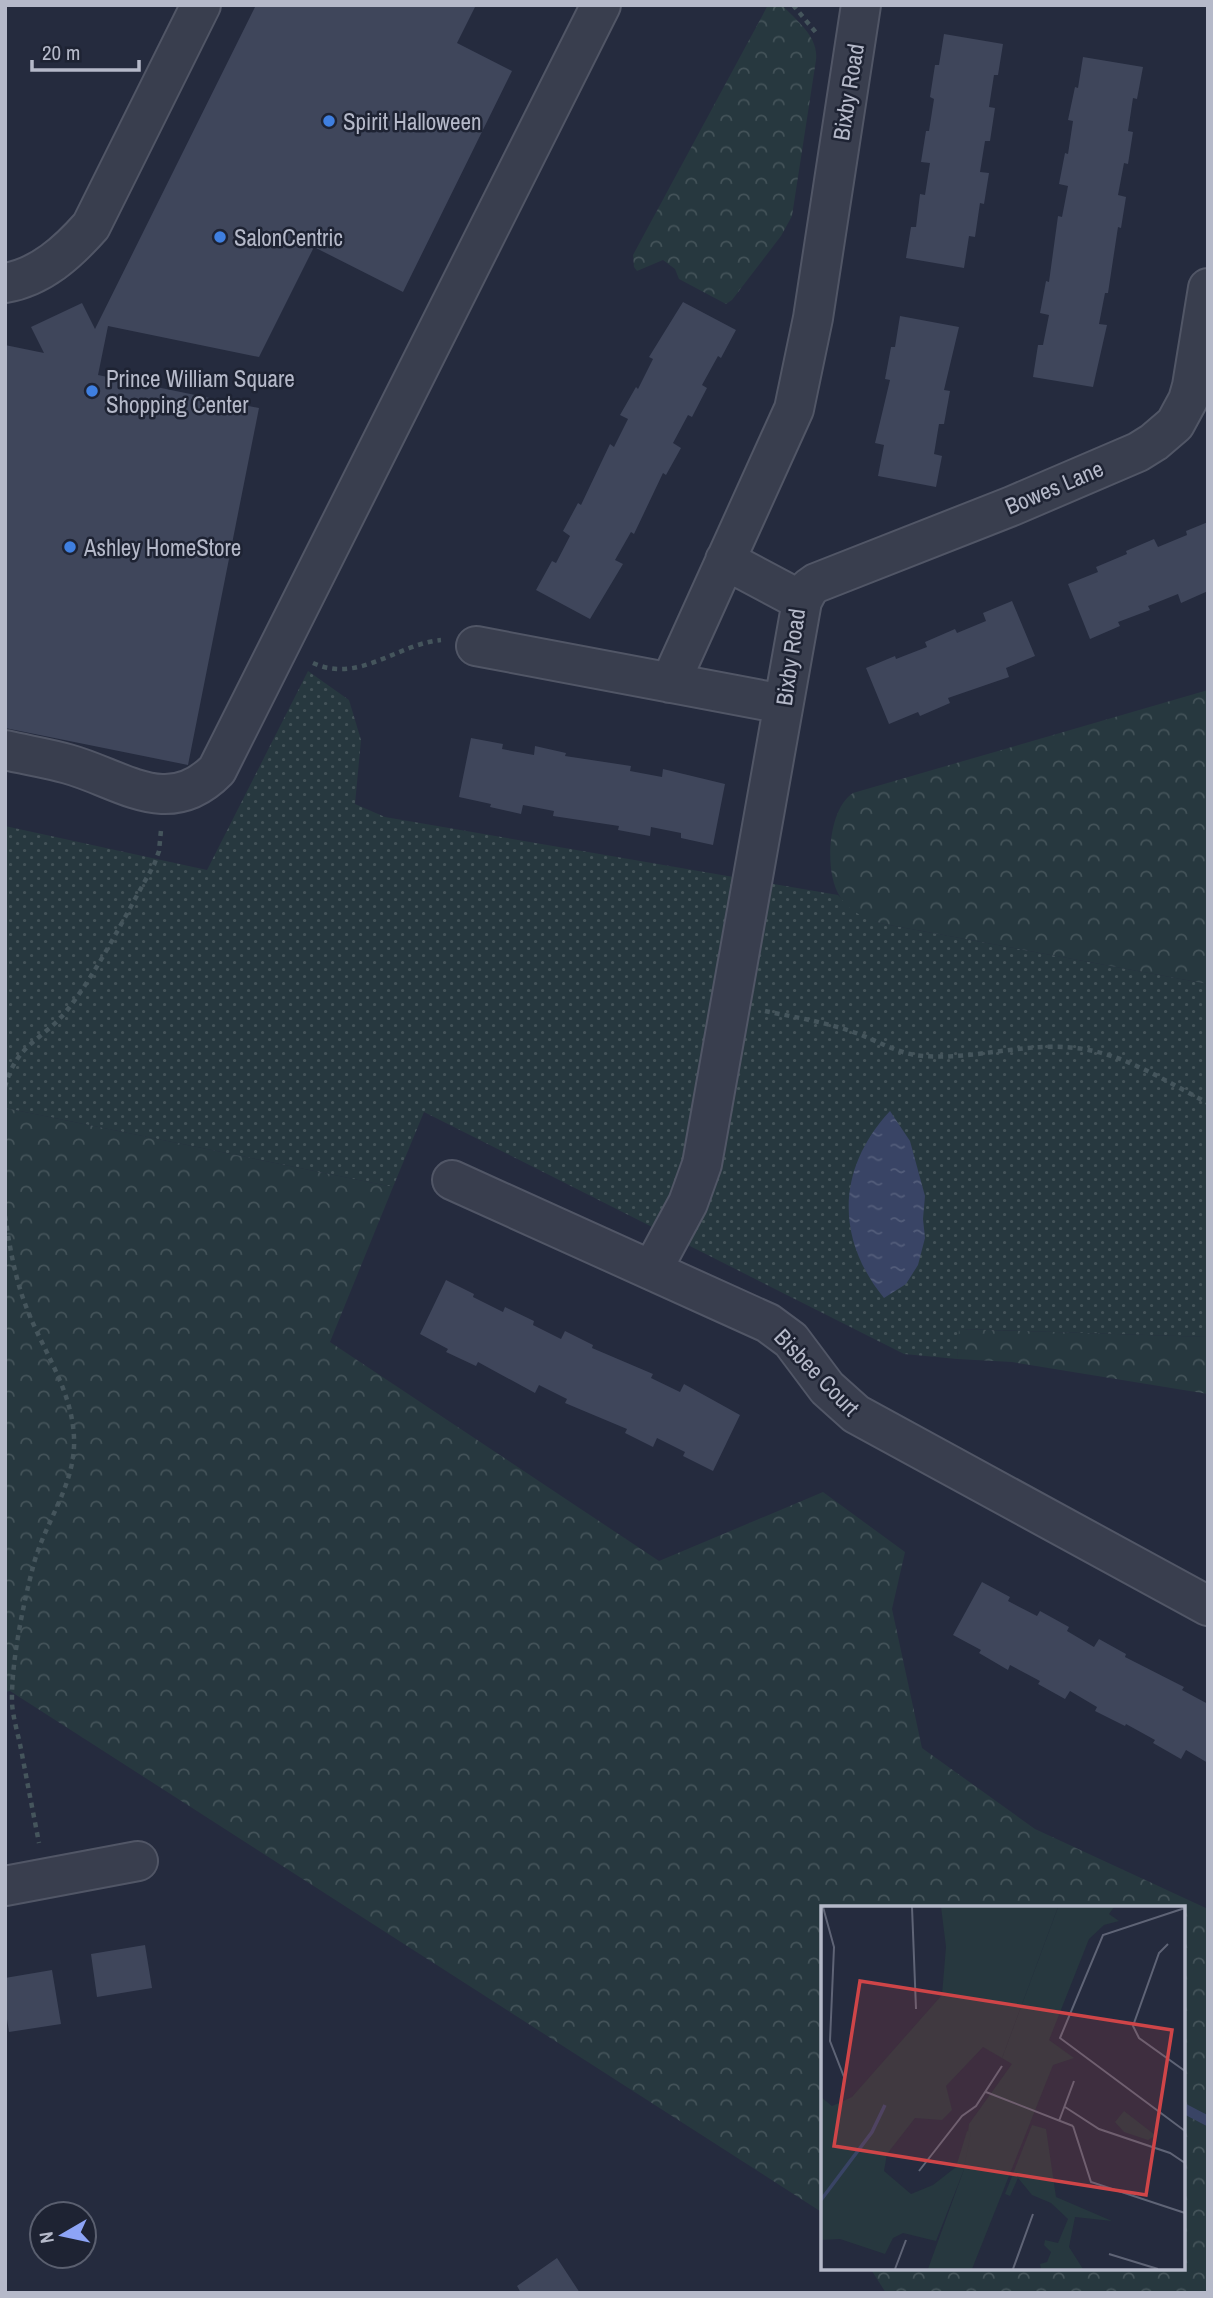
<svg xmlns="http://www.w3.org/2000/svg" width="1213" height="2298" font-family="'Archivo Narrow',sans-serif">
<defs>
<pattern id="grass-dots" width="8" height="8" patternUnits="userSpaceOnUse" patternTransform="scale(1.75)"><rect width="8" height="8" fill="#27383f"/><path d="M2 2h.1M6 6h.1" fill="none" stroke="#445359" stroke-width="1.8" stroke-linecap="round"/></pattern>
<pattern id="forest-crowns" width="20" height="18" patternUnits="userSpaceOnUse" patternTransform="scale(1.75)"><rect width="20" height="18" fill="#27383f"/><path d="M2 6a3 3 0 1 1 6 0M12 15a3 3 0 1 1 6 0" fill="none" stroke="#445359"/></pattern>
<pattern id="water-ripples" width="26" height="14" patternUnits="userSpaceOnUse" patternTransform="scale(1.75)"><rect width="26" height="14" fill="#394465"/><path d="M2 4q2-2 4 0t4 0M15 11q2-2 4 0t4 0" fill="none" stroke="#535d7a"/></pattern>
</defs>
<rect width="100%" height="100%" fill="#252b3e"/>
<path fill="url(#grass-dots)" d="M308,671L349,700L361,740L355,804L385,817L838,895C852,910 864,918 884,924L1208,984V1337L960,1329L957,1359L904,1354L424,1112L393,1187L5,1108V826L207,870Z"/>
<path fill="url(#forest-crowns)" d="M768,5H782C797,21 819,37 816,60L792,216L781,236L732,300L726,304L679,279L675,269L663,260L637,271L634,267L633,255Z
M1208,690V984L884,924C867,919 848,912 839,895C824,870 828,809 853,793Z
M5,1108L393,1187L330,1342L659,1561L823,1492L905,1552L892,1609L922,1748L1035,1829L1208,1909V2293H886L870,2268H1183V1908H823V2213L10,1691L5,1692Z
M959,1329L1208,1337V1394L1012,1362L957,1359Z"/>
<path fill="url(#water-ripples)" d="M890,1111L910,1141L925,1196L923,1219L925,1238L918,1265L906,1284L884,1298C835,1238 837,1168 890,1111Z"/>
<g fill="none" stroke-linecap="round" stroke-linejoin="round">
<path stroke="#394465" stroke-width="10" d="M1183,2108L1208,2121"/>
</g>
<path fill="#3f465b" d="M256,5H476L457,43L512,71L403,292L314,247L259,357L108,326L98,375L259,408L188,765L5,728V345L44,353L31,327L82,303L95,329Z
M944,34L1003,44L998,75H994L989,107L995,108L990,141H985L980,172L989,173L984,204L980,203L975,237L969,236L964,268L906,258L911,227H916L920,194L925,195L930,163L921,162L926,131H929L934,99L930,97L935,65H939Z
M1083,57L1143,67L1137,99L1133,98L1128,131L1133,132L1128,164L1124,163L1118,195L1126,197L1121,228L1118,227L1108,293H1105L1099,324L1107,325L1093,387L1033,377L1038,345H1043L1049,315L1040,313L1046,281L1049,282L1058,216L1062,217L1068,186L1059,184L1065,153L1068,154L1073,121L1068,120L1075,87L1078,88Z
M683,302L736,330L721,358L718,356L702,385L707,388L692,417L688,415L673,443L681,448L666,475L663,473L634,534L631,532L615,560L623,564L590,619L536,590L552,561L556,563L570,536L563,531L578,503L581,505L610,444L614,447L628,419L620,415L636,387L638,389L653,359L649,357Z
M900,316L959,327L944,390L950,391L944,424H939L934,454L942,456L936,487L878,476L884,445L875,443L890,380L885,379L891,347H895Z
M1208,522V591L1181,603L1178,594L1148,606L1150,610L1118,622L1120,626L1090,639L1068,584L1098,572L1096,567L1127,554L1126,551L1154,539L1158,547L1187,535L1186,531Z
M1012,601L1035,656L1006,668L1009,677L948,698L950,703L920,716L918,712L889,724L866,668L895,656L896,659L927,647L925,642L955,629L957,633L986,621L983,613Z
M471,738L503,744L502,749L534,755L535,746L566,753L565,756L631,766L630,771L662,777L663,769L725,784L713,845L681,838V833L651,827L650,836L618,830L619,826L553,816L554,811L523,805L521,814L490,807L491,804L459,797Z
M446,1280L474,1294L473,1297L503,1312L505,1307L534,1321L533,1325L561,1339L565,1331L593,1345L592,1348L653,1374L651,1378L680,1392L684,1384L740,1415L713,1471L683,1456L685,1452L657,1438L653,1447L625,1433L627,1429L565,1403L567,1399L539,1385L535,1393L478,1362L476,1366L446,1352L448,1349L420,1334Z
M982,1582L1010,1597L1008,1601L1037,1616L1040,1611L1069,1627L1067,1631L1094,1647L1099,1639L1126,1654L1125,1657L1184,1687L1182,1690L1208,1704V1763L1186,1750L1181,1759L1153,1743L1155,1740L1126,1724L1125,1726L1095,1711L1097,1707L1070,1691L1065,1699L1038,1684L1040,1681L1010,1665L1008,1670L979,1653L981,1650L953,1635Z
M145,1945L152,1988L97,1997L91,1954Z
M52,1970L61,2024L9,2032L5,2006V1978Z
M557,2258L580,2293H521L517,2286Z"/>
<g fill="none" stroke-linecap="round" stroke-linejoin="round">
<defs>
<path id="minor" d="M5,283C41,277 68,252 91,226L201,5
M725,560L802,601
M476,646L783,704
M670,683L794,409L813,318L861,5
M5,750C26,755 48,758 68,764C122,779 168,820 217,770L601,5
M452,1180L768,1323L791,1340L827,1388L856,1414L1208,1606
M652,1270L688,1203L702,1164L802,601L809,588L816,583L1012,506L1138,452L1154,442L1175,424L1188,400L1192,386L1208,288
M5,1886L138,1861"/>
</defs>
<use href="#minor" stroke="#515666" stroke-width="42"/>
<path stroke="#45555c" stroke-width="4.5" stroke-dasharray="5 5" stroke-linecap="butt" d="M793,5L818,35
M313,663C359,684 397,644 441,640
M765,1011C794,1017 825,1022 853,1032C877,1040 897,1054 923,1056C974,1060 1025,1042 1076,1048C1123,1053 1167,1082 1208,1103
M5,1087C17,1042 43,1041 68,1009C100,968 128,910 154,865L159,851L161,830
M5,1216C10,1248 15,1279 27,1309C45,1355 76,1396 74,1447C72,1490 43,1526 33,1567C23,1605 11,1663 12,1703C13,1718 18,1734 21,1749C27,1781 33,1812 39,1843"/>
<use href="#minor" stroke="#393e4e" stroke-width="38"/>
</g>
<g fill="#3f7fe0" stroke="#1e2333" stroke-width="2.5">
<circle cx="329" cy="121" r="7"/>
<circle cx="220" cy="237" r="7"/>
<circle cx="92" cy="391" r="7"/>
<circle cx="70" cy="547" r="7"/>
</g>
<g text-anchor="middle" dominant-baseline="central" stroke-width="5" stroke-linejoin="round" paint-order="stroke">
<g font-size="23" fill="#b5b9c9" stroke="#1e2333">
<text transform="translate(848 92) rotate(-81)">Bixby Road</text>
<text transform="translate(1054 487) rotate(-23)">Bowes Lane</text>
<text transform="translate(790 657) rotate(-82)">Bixby Road</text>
<text transform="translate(817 1372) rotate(46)">Bisbee Court</text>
</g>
<g font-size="23" fill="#b5b9c9" stroke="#1e2333" text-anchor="start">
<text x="343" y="121">Spirit Halloween</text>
<text x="234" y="237">SalonCentric</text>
<text x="106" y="378">Prince William Square<tspan x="106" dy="26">Shopping Center</tspan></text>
<text x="84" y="547">Ashley HomeStore</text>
</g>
</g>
<g transform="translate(821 1906)">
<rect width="364" height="364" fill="#252b3e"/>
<path d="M237,1H293L288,8L298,15L283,19L268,33L228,134L253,152L232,159L151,363H107L142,266L148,218L191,158L181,152Z" fill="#27383f"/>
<path d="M120,1H237L181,152L162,141L125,180L131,204L121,214L94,212L66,248L63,265L90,288L112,279L135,261L146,225L150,226L142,266L115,335L82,327L72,332L64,348L19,333L0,334V191L11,200L31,191L121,89L125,41ZM303,205L334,229V230L327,234L303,226L294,216ZM211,219L225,223L235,291L291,315L254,311L248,341L262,363H220L219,358L226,356L230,346L223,339L224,334L237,337L247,313L230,297L211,289L197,272L189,290L184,288Z" fill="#27383f"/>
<path fill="none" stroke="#394465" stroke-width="3.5" d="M0,294L51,226L64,199"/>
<path fill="none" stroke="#5f6476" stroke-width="2" d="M2,1L13,41L9,135L23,171M91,1L95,103M364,2L282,29L239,132L364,225M347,38L338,47L312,120L318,132L364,165M165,186L252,220M244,201L278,223L349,247L364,257M238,215L253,175M252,220L270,276L364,307M98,265L141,210L155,200L181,160M288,348L337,363M74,363L85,334M192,363L212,308"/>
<path fill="#cf4548" fill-opacity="0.15" stroke="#cf4548" stroke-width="3.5" d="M39,75L351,124L325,289L13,240Z"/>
<rect width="364" height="364" fill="none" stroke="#b5b9c9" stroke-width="3.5"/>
</g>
<rect width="1213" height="2298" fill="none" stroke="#b5b9c9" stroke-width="14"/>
<g transform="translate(63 2235) rotate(261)"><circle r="33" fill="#1e2333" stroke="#5a5f6f" stroke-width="2"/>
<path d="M0-5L12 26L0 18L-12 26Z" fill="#8da4f6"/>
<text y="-10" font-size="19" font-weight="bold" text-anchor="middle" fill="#b5b9c9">N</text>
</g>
<path d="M32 60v10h107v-10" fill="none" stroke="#b5b9c9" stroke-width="3.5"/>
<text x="42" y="60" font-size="21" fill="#b5b9c9" stroke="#1e2333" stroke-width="5" paint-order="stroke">20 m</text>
</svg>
